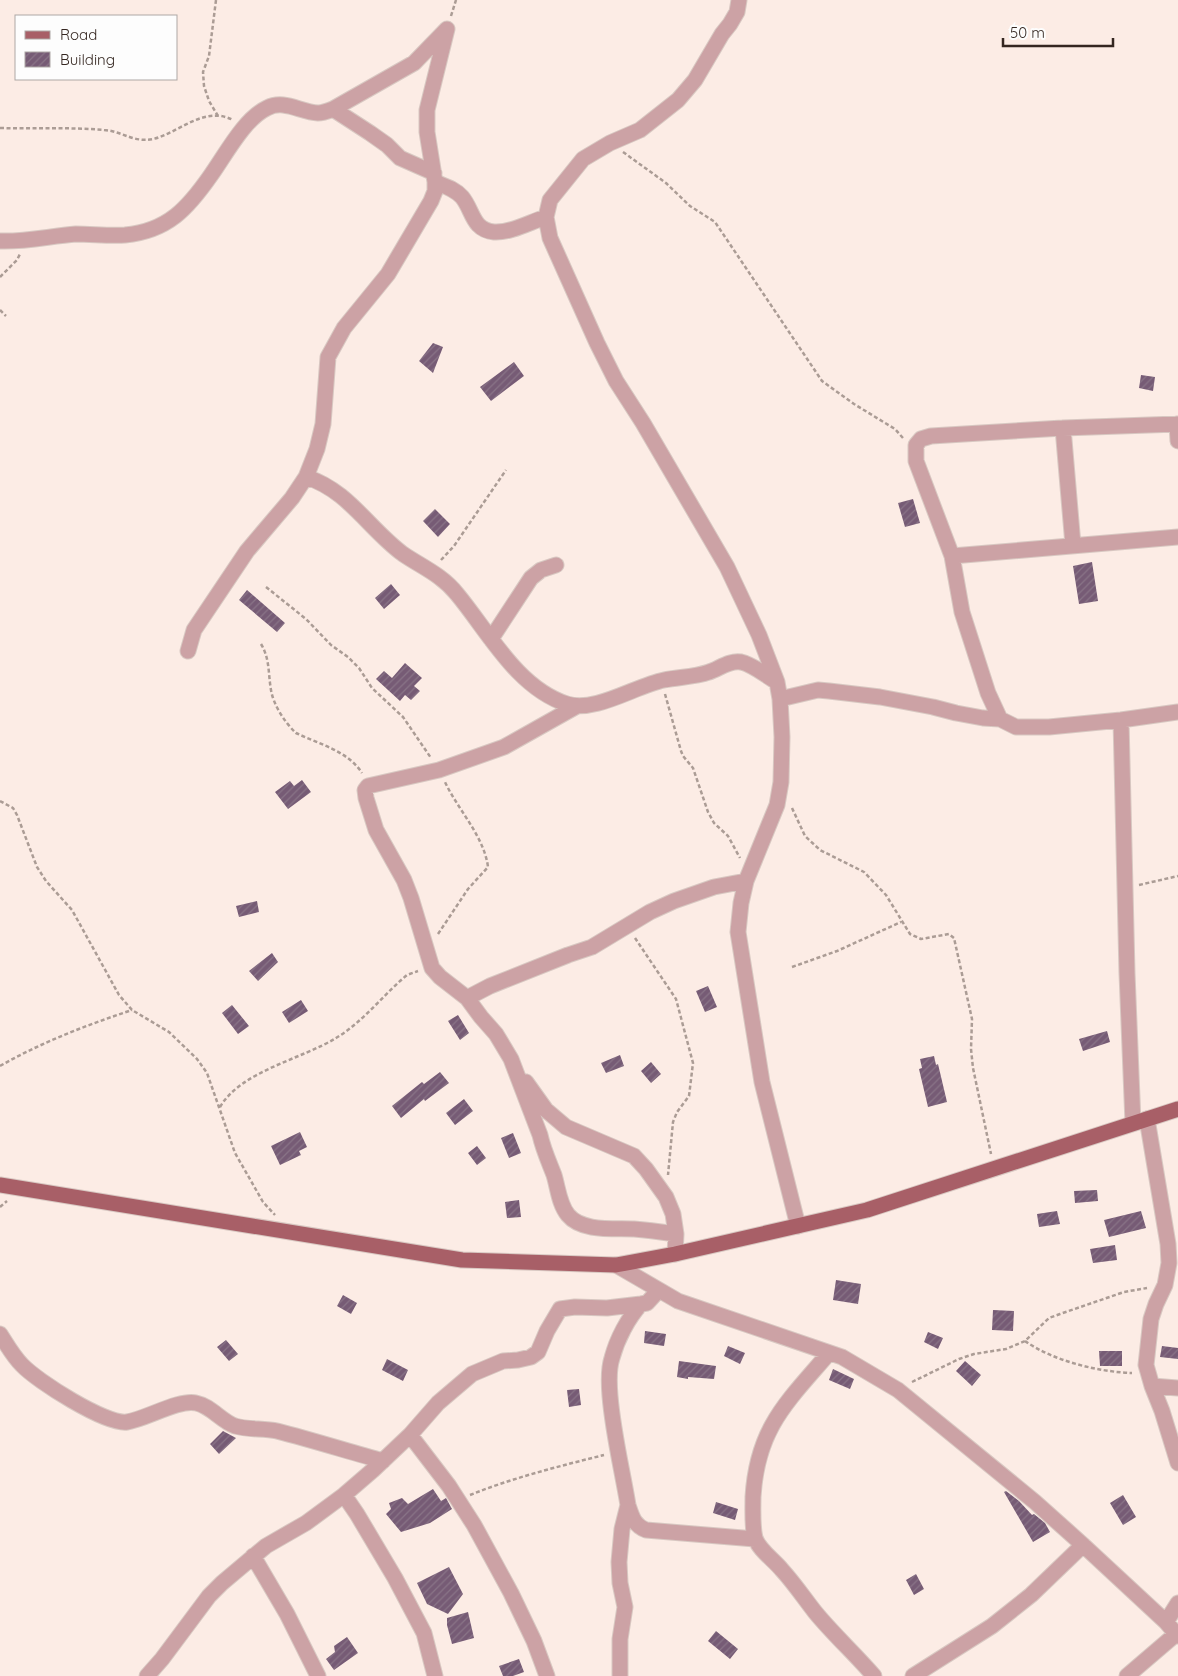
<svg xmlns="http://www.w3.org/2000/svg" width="1178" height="1676" font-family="Quicksand,sans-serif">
<defs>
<pattern id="building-hatch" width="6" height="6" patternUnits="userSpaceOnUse" patternTransform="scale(1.25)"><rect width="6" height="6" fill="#765b75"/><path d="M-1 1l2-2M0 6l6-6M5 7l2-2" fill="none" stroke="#897487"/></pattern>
</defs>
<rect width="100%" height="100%" fill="#fcece5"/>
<path fill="url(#building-hatch)" d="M433,343L443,347L433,373L419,361Z
M514,362L524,376L491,401L480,387Z
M1141,375L1155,377L1153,391L1139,388Z
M913,499L920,523L905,527L898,503Z
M435,509L450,524L438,537L423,521Z
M1092,562L1098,601L1079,604L1073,566Z
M391,584L400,595L384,609L375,598Z
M247,590L285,623L277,632L239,600Z
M405,663L422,678L414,686L420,691L411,700L405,695L400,701L376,679L384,671L392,678Z
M302,780L311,792L288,809L275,792L290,781L294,786Z
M257,901L259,912L239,917L236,906Z
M272,953L278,962L258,981L249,971Z
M708,986L717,1007L705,1012L696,991Z
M301,1000L308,1011L289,1023L282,1012Z
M232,1005L249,1026L238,1034L222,1013Z
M458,1015L469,1033L460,1040L448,1021Z
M1107,1031L1110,1042L1083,1051L1079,1039Z
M620,1055L624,1066L606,1073L601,1063Z
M934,1056L936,1065L938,1064L947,1102L928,1107L919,1069L922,1068L920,1059Z
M651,1062L661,1074L651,1083L641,1071Z
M440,1072L449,1083L425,1101L424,1099L401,1118L392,1106L422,1082L424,1084Z
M464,1099L473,1111L455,1125L446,1113Z
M300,1132L307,1147L299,1151L301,1155L280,1165L271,1146Z
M513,1133L521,1153L509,1158L501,1138Z
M477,1146L486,1158L477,1165L468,1153Z
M1097,1190L1098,1201L1075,1203L1074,1191Z
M519,1200L521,1217L507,1218L505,1202Z
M1057,1211L1060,1224L1039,1227L1037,1214Z
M1141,1211L1146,1228L1109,1237L1104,1220Z
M1115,1245L1117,1260L1093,1263L1090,1249Z
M836,1280L861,1284L858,1304L833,1300Z
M343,1295L357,1303L351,1314L337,1306Z
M993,1310L1014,1311L1013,1331L992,1330Z
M645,1331L666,1334L664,1346L644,1343Z
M928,1332L943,1338L938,1349L924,1342Z
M226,1340L238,1354L229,1361L217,1347Z
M728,1346L745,1353L740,1364L724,1356Z
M1162,1346L1178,1348V1359L1160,1357Z
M1099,1351H1122V1366H1100Z
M387,1359L408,1370L403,1381L382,1370Z
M679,1361L716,1366L714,1379L688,1377V1379L677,1377Z
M965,1361L981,1375L972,1386L956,1371Z
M833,1369L854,1379L850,1389L829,1380Z
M579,1389L581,1405L569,1407L567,1390Z
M223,1431L236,1438L219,1454L210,1444Z
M433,1489L441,1501L446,1498L452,1509L430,1523L401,1532L386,1514L391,1509L389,1503L402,1498L408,1504Z
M1006,1491L1019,1501L1032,1515L1034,1514L1045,1523L1050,1532L1033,1542L1004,1492Z
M1123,1495L1136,1517L1123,1525L1110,1503Z
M716,1502L738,1509L735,1520L713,1513Z
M449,1567L463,1594L448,1614L427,1604L417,1583Z
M916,1574L924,1589L914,1595L906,1580Z
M468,1612L474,1638L452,1644L447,1625V1618Z
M716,1631L738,1649L730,1659L708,1641Z
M347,1637L358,1653L334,1670L326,1659L335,1652L334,1646Z
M519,1659L524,1672L513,1676H503L499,1666Z"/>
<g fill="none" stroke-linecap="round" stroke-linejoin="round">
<defs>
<path id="minor" d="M739,0L737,12L730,24L722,34L695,80L678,100L640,130L610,143L583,159L550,200L546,217L550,238L597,343L616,381L643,423L727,567L759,635L777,682L780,699L782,737L781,782L777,805L746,881L741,903L738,932L762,1082L798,1226
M333,109L370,133L387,145L400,158L434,173
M435,182C445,186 455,189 462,197C473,210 472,230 494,232C511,233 530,222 546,217
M0,241C26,242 50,236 76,234C92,234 109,236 125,235C168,231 188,208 211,175C226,154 244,119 267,108C284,99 300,112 318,113C323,113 328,111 333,109L414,63L447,29
M1177,424L1178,441
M1178,424L1063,428L931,436L921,439L916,445V461L952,556L962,612L988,693L1000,719L1016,727H1049L1121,720L1178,712
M1063,428L1073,545
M306,477C348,490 369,529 403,554C422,567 442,575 457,594C488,631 517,688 567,704C595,713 635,686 664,680C679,677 695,677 709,672C719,669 729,660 741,662C754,665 766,676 777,682
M952,556L1178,537
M491,639L531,578L541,570L556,565
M188,651L194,630L247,551L292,498L306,477L317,449L323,424L328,357L344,328L388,274L431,201L435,191V182L427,132V110L447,29
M780,699L818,690L829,691L880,697L933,707L956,713L983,718L1000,719
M577,706L504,747L439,770L368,786L365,790L366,798L376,830L404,880L411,898L432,968L440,977L467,998L481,1017L496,1034L511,1059L540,1135C543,1149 549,1162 554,1175C558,1188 559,1204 568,1215C582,1232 614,1228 634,1229C648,1230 662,1232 676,1234
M1121,720L1127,973L1133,1123
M467,998L490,986L568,955L592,947L650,912L674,901L714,887L746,881
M526,1082L546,1110L566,1127L634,1156L646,1169L666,1197L673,1214L676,1234L675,1254
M1147,1119L1168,1244L1169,1263L1165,1285L1156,1304L1151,1319L1146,1365L1152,1386L1162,1411L1178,1463
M616,1265L678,1301L842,1357L898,1390L1035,1502L1083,1545L1166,1622L1178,1636
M641,1304C628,1318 617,1339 612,1358C608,1370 609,1384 610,1396C613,1433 622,1469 628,1505C632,1517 634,1525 646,1530L755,1539
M0,1334C7,1345 13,1356 22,1365C37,1381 106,1425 127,1422C146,1419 179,1399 196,1403C211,1406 221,1421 235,1426C248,1430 264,1428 277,1431C312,1440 347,1451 383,1461
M829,1353C787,1402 757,1428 753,1497C753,1509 752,1526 755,1538C759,1550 774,1560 782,1570C794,1583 804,1598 815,1612C833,1634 855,1654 874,1676
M1152,1386L1178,1388
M410,1435L449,1486L474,1525L511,1593L534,1641L547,1676
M344,1495L357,1514L395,1578L424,1633L435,1676
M253,1556L287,1614L318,1676
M1166,1622L1178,1603
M147,1676L162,1659L209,1596L222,1583L266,1546L306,1523L344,1495L373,1470L410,1435L438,1403L472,1374L503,1361L518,1360L531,1357L538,1352L547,1331L560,1309L575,1307L607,1308L641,1304L647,1303L658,1291
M620,1676V1639L625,1607L620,1583L619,1562L622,1529L628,1505
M913,1676L992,1626L1031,1595L1083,1545
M1127,1676L1176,1634"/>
<path id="major" d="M0,1185L462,1260L616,1265L675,1254L867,1210L1178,1109"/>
</defs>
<use href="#minor" stroke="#d8c8c2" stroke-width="17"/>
<use href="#major" stroke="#d8c8c2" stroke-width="17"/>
<path stroke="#ab9c95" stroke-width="2.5" stroke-dasharray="4 2.5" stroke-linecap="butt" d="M216,0L209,56L203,72L204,86L209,101L218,116
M451,16L456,0
M0,128C35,129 70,127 104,130C122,131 133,143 153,139C179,133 204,105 233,120
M623,152L666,183L690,206L715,222L822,381L854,404L895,429L903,438
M0,277L17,260L20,254
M0,310L6,316
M441,560L454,546L506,470
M266,587L306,619L331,645L348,657L359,668L372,688L403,717L431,758
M261,644C270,659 268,673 271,690C273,704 285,723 296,733C319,744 348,751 362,773
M665,694L681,751L683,756L693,768L708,812L714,823L728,836L740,858
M0,801L13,808L17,815L37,867L46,881L72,910L119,995L132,1010L169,1032L197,1059L207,1073L235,1153L263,1202L275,1215
M792,808L805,836L820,850L864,872L886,895L910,934L921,939L949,934L954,938L972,1019L971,1049L973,1068L991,1154
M1139,885L1178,876
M438,934L468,889L488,867C484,836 458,810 445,782
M635,938L676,999L693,1063L689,1096L677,1112L673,1122L668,1175
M792,967L837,951L901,922
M0,1066C42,1042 87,1025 132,1010
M220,1107C241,1071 302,1059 336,1038C363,1022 383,995 407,975L418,971
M0,1207L7,1201
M1025,1341C1053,1361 1099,1372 1132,1373
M912,1382L959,1359L974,1354L1006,1349L1025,1341L1049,1318L1060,1314L1124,1292L1147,1288
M470,1495C512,1478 560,1466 604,1455"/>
<use href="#minor" stroke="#cca2a5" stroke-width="15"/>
<use href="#major" stroke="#a85f67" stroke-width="15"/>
</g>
<rect x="15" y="15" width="162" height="65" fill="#fdfdfd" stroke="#ada7a5"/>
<rect x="25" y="31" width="25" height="8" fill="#a85f67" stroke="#ada7a5"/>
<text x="60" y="40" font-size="15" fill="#342620">Road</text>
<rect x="25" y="52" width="25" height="15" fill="url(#building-hatch)" stroke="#ada7a5"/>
<text x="60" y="65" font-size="15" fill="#342620">Building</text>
<path d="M1003 38v8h110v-8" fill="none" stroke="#342620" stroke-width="2.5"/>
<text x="1010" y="38" font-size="15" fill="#342620" stroke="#fdfdfd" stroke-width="4" paint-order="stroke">50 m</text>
</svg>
